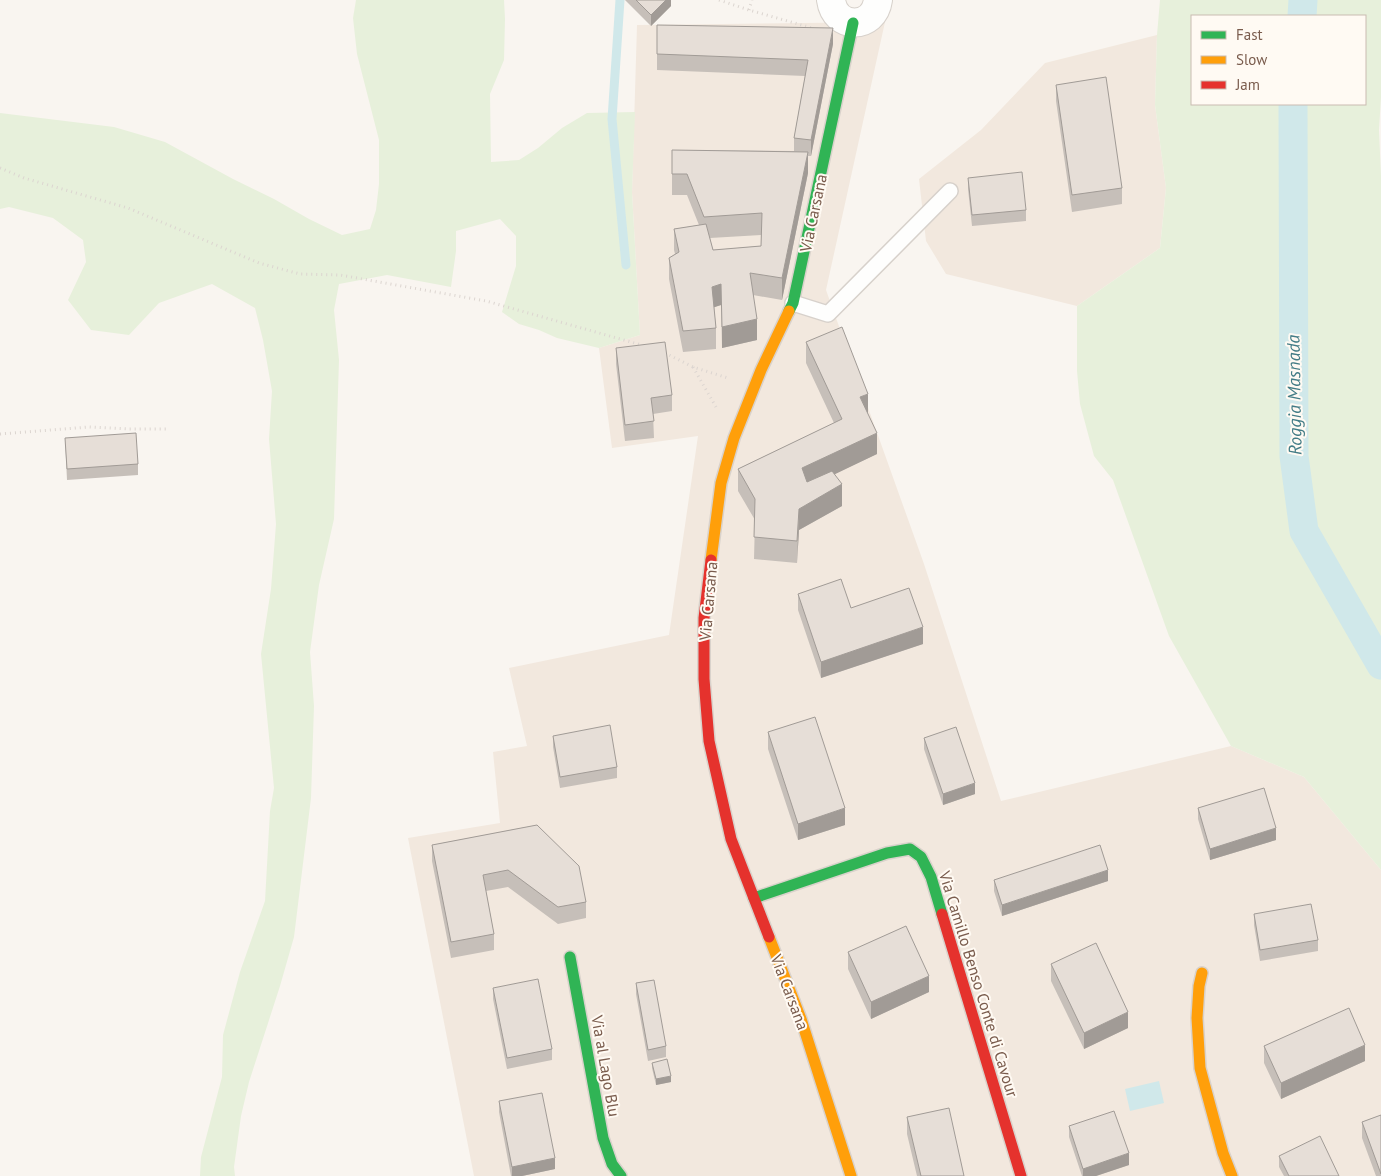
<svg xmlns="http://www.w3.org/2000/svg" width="1381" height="1176" font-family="'PT Sans',sans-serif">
<rect width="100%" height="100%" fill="#f9f5f0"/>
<path fill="#f2e8de" d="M885,22L826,290L924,564L1001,801L1231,746L1304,777L1381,870V1176H474L408,838L500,823L493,752L527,746L509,668L669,635L698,436L612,448L599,348L640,335L632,192L637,25Z
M1157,35L1155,105L1166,188L1160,248L1077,306L946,274L926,241L919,179L981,130L1045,63Z"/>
<path fill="#e7f0db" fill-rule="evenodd" d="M356,0H504L505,19L504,60L490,94L491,162L519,160L538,148L562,128L587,113L635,112L632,192L640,335L599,348L557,338L539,330L519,324L502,312L516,266V236L500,219L456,231V251L451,287L387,275L339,284L334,310L339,360L334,519L319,585L310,652L314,706L311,798L306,839L294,937L280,986L249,1082L241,1116L234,1167L235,1176H200L201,1157L222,1077L223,1035L240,972L265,901L270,811L274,788L261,654L271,589L276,524L269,439L272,391L263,340L255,308L212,284L159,303L129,335L91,330L68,300L86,262L83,240L53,218L9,207L0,209V113L114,127L165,142L233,179L274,199L309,219L342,235L370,229L376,210L379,184V140L357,54L353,18Z
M1160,0H1381V97L1379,130L1381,176V870L1304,777L1231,746L1169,636L1113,480L1094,456L1080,404L1077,371V306L1160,248L1166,188L1155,105L1157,35ZM1365,16V104H1192V16Z"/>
<path fill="#d0e8ea" d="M1159,1081L1164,1103L1130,1111L1125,1089Z"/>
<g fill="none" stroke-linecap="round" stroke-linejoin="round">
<path stroke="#d0e8ea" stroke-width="9" d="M620,0L612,119L626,265"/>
<path stroke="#d0e8ea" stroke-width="29" d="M1302,16L1303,0
M1293,104L1294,456L1304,531L1381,665"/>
<defs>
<path id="lane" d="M793,303L828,314L950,191"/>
<path id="street" d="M831,0C835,30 874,30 878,0"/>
<path id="fast" d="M789,311L793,303L853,23
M754,898L887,853L910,849L921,857L931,877L942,914
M570,957L603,1138L612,1164L621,1176"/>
<path id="slow" d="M711,560L721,483L734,438L761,370L789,311
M769,937L801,1019L851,1176
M1202,973L1199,986L1197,1018L1200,1068L1223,1153L1232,1176"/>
<path id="jam" d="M711,560L704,618V679L709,741L731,839L769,937
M942,914L1021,1176"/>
</defs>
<use href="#lane" stroke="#d7d1cb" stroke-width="18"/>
<use href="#street" stroke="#d7d1cb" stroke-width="30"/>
<use href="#fast" stroke="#d9d2cb" stroke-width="14"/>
<use href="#slow" stroke="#d9d2cb" stroke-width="14"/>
<use href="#jam" stroke="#d9d2cb" stroke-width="14"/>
<path stroke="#dcd5d0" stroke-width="3" stroke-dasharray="1 4" stroke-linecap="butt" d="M719,0L749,10L812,28
M749,10L752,0
M0,168L24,178L128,208L259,263L300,274L340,275L486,301L645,346
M665,353L693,367
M716,407L693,367L728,378
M0,434L89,427L129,429H166"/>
<use href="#lane" stroke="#fefefd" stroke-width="15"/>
<use href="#street" stroke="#fefefd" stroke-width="28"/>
<use href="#fast" stroke="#30b455" stroke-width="11"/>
<use href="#slow" stroke="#ff9f0a" stroke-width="11"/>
<use href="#jam" stroke="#e5322d" stroke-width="11"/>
</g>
<path fill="#c6bfb9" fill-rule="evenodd" d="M625,0H671V6L651,26Z
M657,25L833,44L811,156H808V173L782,300L753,295L757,340L722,348L721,305L714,307L716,328V349L683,352L669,279V258L675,254L674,250V229L699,225L687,195H672V150L794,151V138L805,76L657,70ZM761,235V246L713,250L710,238Z
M1056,85L1122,188V204L1072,212L1056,101Z
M968,178L1026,210V221L972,226L968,189Z
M806,342L868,415L877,454L834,474L842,506L799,530L797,563L754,559L755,520L738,491V469L834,423L806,363Z
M616,348L672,395V411L653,414L654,438L625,441L616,364Z
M65,438L138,464V475L67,480Z
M798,594L851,608L923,644L821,678L798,610Z
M768,732L845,825L798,840L768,749Z
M553,736L617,767V778L560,788L553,747Z
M924,738L975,794L943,805L924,749Z
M1198,808L1276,840L1210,860L1198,819Z
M537,825L586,902V918L558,924L508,887L486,891L494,934V950L451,958L432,861V845Z
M994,880L1108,881L1002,916L994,891Z
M1254,914L1318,940V951L1260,961L1254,925Z
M848,952L929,992L871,1019L848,969Z
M1051,964L1128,1028L1084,1049L1051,981Z
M636,983L666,1046V1057L648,1061L636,994Z
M493,988L552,1049V1060L507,1069L493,999Z
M1264,1046L1365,1061L1281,1099L1264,1063Z
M652,1063L671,1082L656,1085L652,1068Z
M499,1101L555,1169L522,1176H511L499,1112Z
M1381,1115V1176H1376L1362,1138V1122Z
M907,1117L964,1176H917L907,1134Z
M1069,1126L1129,1165L1096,1176H1082L1069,1137Z
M1279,1156L1339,1176H1284L1279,1167Z"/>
<path fill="#a19b96" d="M666,0H671V6L651,26V15Z
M833,28V44L811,156V140Z
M808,152V173L782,300V278Z
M721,284V305L712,308V287Z
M757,319V340L722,348V327Z
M868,394V416L860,397Z
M877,433V454L802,490V468Z
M842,484V506L799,530L797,563L799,509Z
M923,627V644L821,678V662Z
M975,783V794L943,805V794Z
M845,808V825L798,840V824Z
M1276,828V840L1210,860V849Z
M1108,870V881L1002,916V905Z
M929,976V992L871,1019V1002Z
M1128,1012V1028L1084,1049V1033Z
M1365,1045V1061L1281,1099V1083Z
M671,1076V1082L656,1085V1079Z
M1129,1153V1165L1096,1176H1083V1169Z
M555,1158V1169L522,1176H512V1167Z"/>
<path fill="#e6ded7" stroke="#a19b96" d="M636,0H666L651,15Z
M657,25L833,28L811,140L794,138L808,60L657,54Z
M1106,77L1122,188L1072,195L1056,85Z
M672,150L808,152L782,278L750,273L757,319L722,327L721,284L712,287L716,328L683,331L669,258L679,252L674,229L706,224L713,250L761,246L762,213L704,217L687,174H672Z
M1022,172L1026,210L972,215L968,178Z
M842,327L868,394L860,397L877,433L802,468L807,482L832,471L842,484L799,509L797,541L754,537L755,499L738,469L842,419L806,342Z
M665,342L672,395L651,398L654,421L625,425L616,348Z
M136,433L138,464L67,469L65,438Z
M841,579L851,608L909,588L923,627L821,662L798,594Z
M815,717L845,808L798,824L768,732Z
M610,725L617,767L560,777L553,736Z
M956,727L975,783L943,794L924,738Z
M1264,788L1276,828L1210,849L1198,808Z
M537,825L579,866L586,902L558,907L508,870L483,875L494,934L451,942L432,845Z
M1100,845L1108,870L1002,905L994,880Z
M1311,904L1318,940L1260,950L1254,914Z
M906,926L929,976L871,1002L848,952Z
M1096,943L1128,1012L1084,1033L1051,964Z
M538,979L552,1049L507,1058L493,988Z
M654,980L666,1046L648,1050L636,983Z
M1349,1008L1365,1045L1281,1083L1264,1046Z
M667,1059L671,1076L656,1079L652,1063Z
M542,1093L555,1158L512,1167L499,1101Z
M949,1108L964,1176H921L907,1117Z
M1114,1111L1129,1153L1083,1169L1069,1126Z
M1381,1115V1174L1362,1122Z
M1320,1136L1339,1176H1289L1279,1156Z"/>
<g text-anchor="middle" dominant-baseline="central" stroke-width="4" stroke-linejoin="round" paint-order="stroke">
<g font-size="16" fill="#7a5c4d" stroke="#fffaf3">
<text transform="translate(813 213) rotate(-78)">Via Carsana</text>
<text transform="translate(708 601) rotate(-85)">Via Carsana</text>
<text transform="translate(979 984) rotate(73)">Via Camillo Benso Conte di Cavour</text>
<text transform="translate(790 992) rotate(69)">Via Carsana</text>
<text transform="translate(606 1066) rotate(80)">Via al Lago Blu</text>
</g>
<g font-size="18" font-style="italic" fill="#437c86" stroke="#fffaf3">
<text transform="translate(1294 395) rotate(-91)">Roggia Masnada</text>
</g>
</g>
<rect x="1191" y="15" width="175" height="90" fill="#fffaf3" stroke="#cabbb1"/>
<rect x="1201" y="31" width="25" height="8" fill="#30b455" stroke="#cabbb1"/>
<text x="1236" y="40" font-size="15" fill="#7a5c4d">Fast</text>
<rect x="1201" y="56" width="25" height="8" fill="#ff9f0a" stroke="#cabbb1"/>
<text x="1236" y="65" font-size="15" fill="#7a5c4d">Slow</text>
<rect x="1201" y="81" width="25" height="8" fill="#e5322d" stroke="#cabbb1"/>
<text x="1236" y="90" font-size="15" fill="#7a5c4d">Jam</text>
</svg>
